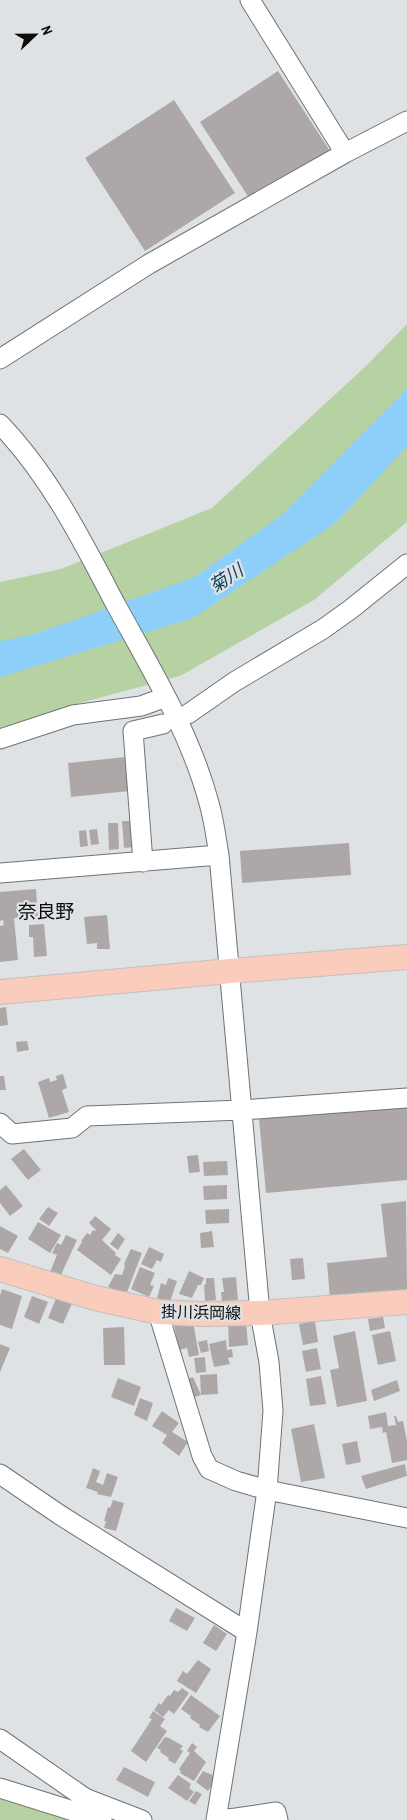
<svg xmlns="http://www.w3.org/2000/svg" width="407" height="1820" font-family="'Archivo Narrow','Noto Sans JP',sans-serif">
<rect width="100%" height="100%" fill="#dfe2e5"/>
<path fill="#b6d2a3" d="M407,324V522L314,600L180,676L73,705L0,729V582L61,569L212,508L366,366Z
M0,1797L67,1820H0Z"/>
<path fill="#8ecff9" d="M407,389V446L337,522L193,618L0,677V641L32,635L195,577L283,514Z"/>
<path fill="#ada8a7" d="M278,71L330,151L251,201L200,122Z
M174,100L235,193L145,251L85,158Z
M126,757L130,791L71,797L68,763Z
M122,821H132L134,847L124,848Z
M108,823H118L119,849L109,850Z
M97,829L99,844L91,845L89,830Z
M86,830L88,846L80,847L79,831Z
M349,843L351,875L242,883L240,851Z
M36,889L38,917L14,918L18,960L0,962V926L4,925L3,920L0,921V892Z
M107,915L110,949H97V943L87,944L84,917Z
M44,924L47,956L34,957L33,937H29V925Z
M6,1007L8,1025L0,1026V1008Z
M27,1041L29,1050L17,1052L16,1042Z
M63,1074L67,1088L62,1090L69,1112L49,1118L38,1082L49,1078L50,1082L57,1080L56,1076Z
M0,1076H4L6,1090H0Z
M407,1105V1180L266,1193L259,1119Z
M24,1149L41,1170L28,1180L11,1159Z
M198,1155L200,1172L189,1173L187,1156Z
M227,1161L228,1175L204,1176L203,1162Z
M6,1185L23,1206L10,1216L0,1203V1190Z
M227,1185V1199L204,1200L203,1186Z
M406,1201L407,1291L330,1299L327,1263L387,1257L381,1204Z
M48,1207L58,1213L49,1226L39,1219Z
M229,1209V1223L206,1224L205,1210Z
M95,1216L111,1229L102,1240L116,1253L115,1255L121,1259L111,1275L77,1250L82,1242L81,1241L87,1233L90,1235L93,1230L95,1231L96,1230L89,1223Z
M38,1222L61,1235L50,1253L28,1239Z
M0,1226L18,1236L8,1253L0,1249Z
M212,1231L214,1247L201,1248L200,1233Z
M118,1233L125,1239L118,1250L110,1244Z
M66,1235L77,1240L60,1277L50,1272L57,1255L52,1253L57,1243L61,1245Z
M149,1247L164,1254L161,1262L157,1260L152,1269L141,1264Z
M131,1249L142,1253L126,1295L108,1287L115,1274L122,1275L125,1266L124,1264Z
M303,1258L305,1279L292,1280L290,1259Z
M140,1267L155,1273L150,1285L154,1286L149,1297L131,1289Z
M189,1271L204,1278L201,1285H198L192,1298L179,1294Z
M236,1277L238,1300L222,1301L221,1292H224L222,1278Z
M168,1278L177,1281L170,1302L157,1298L161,1283L166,1285Z
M206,1278H214L216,1300L205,1301L204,1285L206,1284Z
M2,1289L22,1296L12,1329L0,1325V1296Z
M32,1296L48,1302L39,1324L24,1317Z
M57,1296L72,1303L63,1324L48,1318Z
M383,1317L385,1328L370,1331L368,1319Z
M246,1321L248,1345L229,1347L228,1322Z
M315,1321L318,1342L303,1345L299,1324Z
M193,1322L199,1355L189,1357L187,1348L179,1350L174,1325Z
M124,1327L125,1365H104L103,1328Z
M355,1331L367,1401L337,1407L330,1370L339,1368L333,1336Z
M390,1331L396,1361L378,1365L372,1335Z
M207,1340L209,1351L201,1353L198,1342Z
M226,1340L227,1350L232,1349L233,1357L228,1358L230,1364L214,1367L209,1344Z
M0,1344L10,1348L0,1372Z
M317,1348L321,1369L306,1372L302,1351Z
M205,1357L206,1372L196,1373L194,1358Z
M217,1374L218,1394L201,1395L200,1375Z
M321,1376L326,1404L310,1406L306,1379Z
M193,1377L201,1395L192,1398L187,1379Z
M118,1378L141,1387L134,1406L111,1397Z
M397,1380L400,1391L374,1401L371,1390Z
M140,1398L153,1403L147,1421L134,1415Z
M162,1411L179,1423L172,1432L188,1442L179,1456L162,1443L167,1435L152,1426Z
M386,1412L388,1426L396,1425L394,1416H396L398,1422L403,1421L407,1441V1460L392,1463L386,1432L383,1433L382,1427L370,1429L368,1416Z
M314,1424L325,1478L301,1482L291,1429Z
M357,1441L361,1462L346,1465L342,1444Z
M405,1464L407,1476L366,1489L361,1476Z
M93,1468L100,1471L96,1482L103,1485L107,1473L118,1477L111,1497L97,1494L98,1492L86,1488Z
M113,1500L124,1503L116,1531L104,1528L106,1521H104L108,1507L110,1508Z
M176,1608L195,1618L187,1631L169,1621Z
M214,1625L227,1634L216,1651L203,1643Z
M198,1660L211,1669L196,1693L177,1681L183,1671L187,1674Z
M182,1688L189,1693L174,1714L169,1710L163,1717L154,1710L159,1703L161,1705L168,1695L170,1696L174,1690L178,1692Z
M191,1695L220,1716L208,1732L199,1727L200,1725L190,1718L191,1716L181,1709Z
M153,1711L165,1719L160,1726L167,1731L146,1762L131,1751L152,1719L149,1718Z
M165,1737L169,1738L183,1746L180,1749L183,1751L175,1764L168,1760L169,1758L160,1752L161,1750L157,1748Z
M192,1743L197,1747L194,1751L206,1762L194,1781L180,1773L181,1771L179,1769L190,1753L187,1751Z
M124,1767L155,1782L148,1797L116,1780Z
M203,1771L215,1776L213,1781L214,1782L208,1791L196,1782Z
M178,1775L191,1784L189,1788L194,1792L187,1801L168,1788Z
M196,1791L202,1794L195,1805L189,1801Z"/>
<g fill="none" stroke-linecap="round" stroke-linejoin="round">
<defs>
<path id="minor" d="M250,0L345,153
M0,359L149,264L345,153L407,121
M0,424C50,476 83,542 116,605C151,669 190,732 209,803C214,820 216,838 219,855L260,1313L269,1362L273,1411L267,1490L247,1632L216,1820
M188,714L234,682L323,629L351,609L407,564
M0,739L73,715L141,706L166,697
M143,862L133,731L163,724
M0,873L219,855
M0,1123L12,1134L72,1128L87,1116L242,1110L407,1098
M158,1312L202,1456L209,1469L236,1481L267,1490L407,1518
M0,1474L60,1515L247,1632
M0,1739L85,1798L142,1820
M0,1788L102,1820
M216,1820L236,1818L276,1812L278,1820"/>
<path id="major" d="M0,992L230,971L407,957
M0,1269L95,1298L158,1312L202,1314L260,1313L407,1302"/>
</defs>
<use href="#minor" stroke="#707275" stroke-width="21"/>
<use href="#major" stroke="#c0c0c0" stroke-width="26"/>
<use href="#minor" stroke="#fff" stroke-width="19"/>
<use href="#major" stroke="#faccbb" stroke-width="24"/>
</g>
<g text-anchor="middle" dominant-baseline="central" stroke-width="4.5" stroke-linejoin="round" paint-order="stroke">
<g font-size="16" fill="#0c0c0d" stroke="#dfe2e5">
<text transform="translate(201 1312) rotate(1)">掛川浜岡線</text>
</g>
<g font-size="18" font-style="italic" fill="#093f5a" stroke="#dfe2e5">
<text transform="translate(226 578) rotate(-33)">菊川</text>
</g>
<g font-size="19" fill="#0c0c0d" stroke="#dfe2e5">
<text x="46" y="911">奈良野</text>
</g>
</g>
<g transform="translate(35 35) rotate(68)" stroke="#dfe2e5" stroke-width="4" paint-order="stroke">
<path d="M0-4L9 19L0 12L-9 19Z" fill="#0c0c0d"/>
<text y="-8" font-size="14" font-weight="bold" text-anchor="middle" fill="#0c0c0d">N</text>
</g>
</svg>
